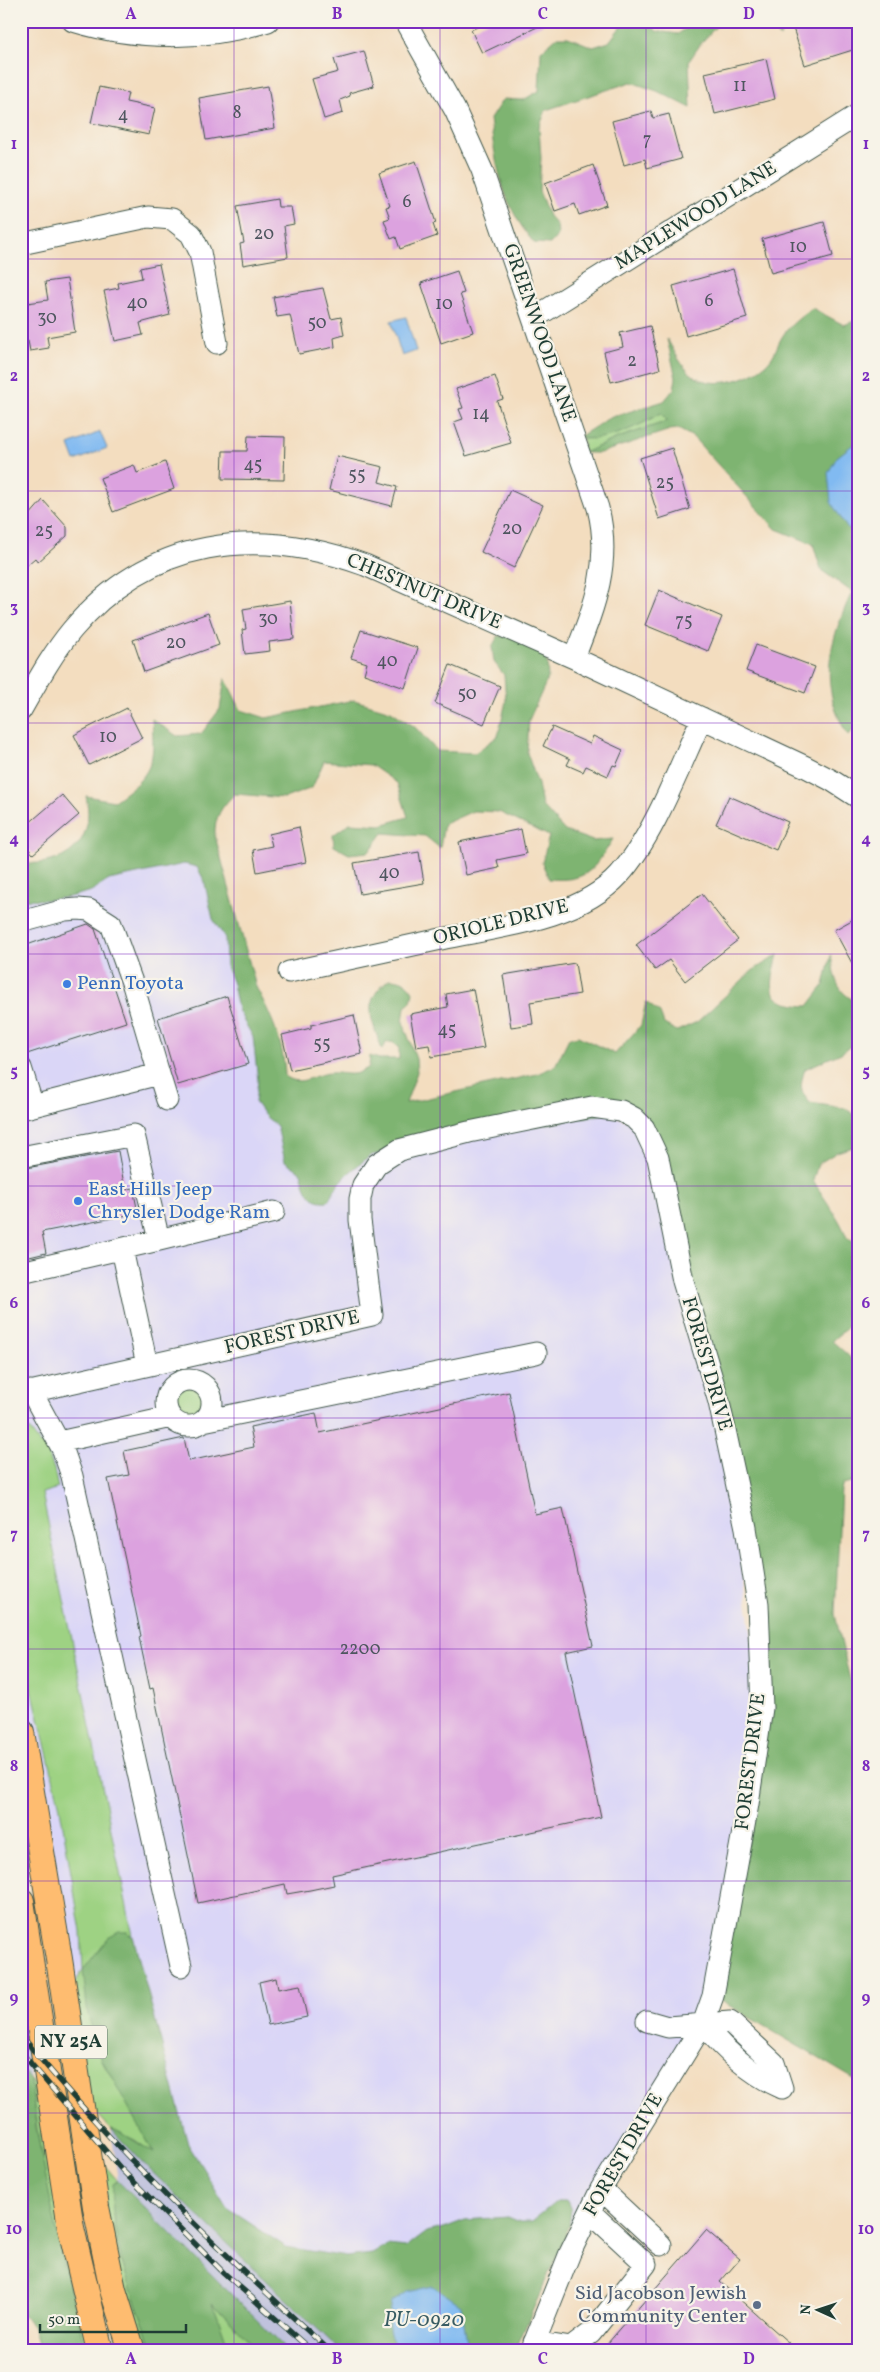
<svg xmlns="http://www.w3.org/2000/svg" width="880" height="2372" font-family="Vollkorn,serif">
<rect width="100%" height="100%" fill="#f7f3e8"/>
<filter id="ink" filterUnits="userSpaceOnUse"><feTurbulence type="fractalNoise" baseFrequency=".02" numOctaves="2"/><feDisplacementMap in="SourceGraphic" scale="10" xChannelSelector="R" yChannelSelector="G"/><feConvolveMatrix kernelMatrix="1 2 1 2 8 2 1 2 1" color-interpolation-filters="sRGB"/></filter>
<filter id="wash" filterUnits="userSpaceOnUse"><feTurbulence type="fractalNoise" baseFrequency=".0096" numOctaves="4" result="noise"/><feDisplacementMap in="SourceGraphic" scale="20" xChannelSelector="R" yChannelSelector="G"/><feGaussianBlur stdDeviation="1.12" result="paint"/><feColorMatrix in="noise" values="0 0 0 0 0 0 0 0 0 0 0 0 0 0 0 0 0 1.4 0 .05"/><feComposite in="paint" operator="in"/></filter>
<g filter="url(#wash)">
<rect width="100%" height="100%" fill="#f3ddbf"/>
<path fill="#dad6f7" d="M215,836L295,1127L592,1107L644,1128L719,1402L762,1708L703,2024L569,2227L369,2261L286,2247L227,2209L188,2144L133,1936L65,1999L21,1732V887Z"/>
<path fill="#c0c2dd" d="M21,2029L26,2035L31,2080L21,2068Z
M111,2129L151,2170L341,2351H288L118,2181Z"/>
<path fill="#9ed283" stroke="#5e885c" d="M660,413L668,421L615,439L584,453L583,439C610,438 638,428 660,413Z
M173 1403a17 17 0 1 1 34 0a17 17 0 1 1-34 0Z
M21,1423L29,1429L40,1444L44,1443L54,1469L58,1488L42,1493L133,1936L127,1932L130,2107L154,2154L135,2140L111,2129L79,2094L65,1999L83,1970L81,1932L59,1803L21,1643Z
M31,2080L53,2106L100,2351H86L83,2341C61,2255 40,2168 31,2080Z
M88,2146L118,2181L115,2182C106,2243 135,2294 153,2351H133Z
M212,2302L258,2349L259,2351H230Z"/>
<path fill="#7eb471" stroke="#4e7852" d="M625,21H650L656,31L678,34L697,21H721L702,42L689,61L691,108L657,91L631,82L546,110L539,128L541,158L539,191L549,216L557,225L558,235L550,244L534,243C502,204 496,167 490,119L503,99L523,100L539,91L541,51L557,37H568L593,47L609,42Z
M760,21H784L780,37Z
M812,308L844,325L859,319V725L848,735C817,685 829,642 852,592L821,570L813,544L776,529L693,437L678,429L670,430L600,453H584L615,439L668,421L660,413C643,425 600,445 579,437L609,418L664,401L674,389L676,378L667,339C675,352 681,367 694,376C715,391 754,378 769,361C775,355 777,345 782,337C789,325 801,317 812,308Z
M498,636L518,637L538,650L547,662L548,678L529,720L527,753L538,784L542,806L565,831L593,841L613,839C594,870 587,882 549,879L542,863L549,836L499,812L473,811L444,824L440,848L425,836L383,833L369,852L349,854L334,846L333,835L350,823L381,825L408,817L397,783L371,765L324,761L312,788L285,798L235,794C222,806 214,817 215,836L256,987C271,1015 284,1043 285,1076C302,1088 312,1074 330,1073C349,1072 351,1079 369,1067L370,1056L379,1059H399V1047L392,1042L386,1043L382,1050C372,1019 360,1003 389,979C400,979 408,982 413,992L411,1002L405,1007L403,1022L416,1059L417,1072L406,1103L537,1074L555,1066L569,1038L578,1036L615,1054L641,1025L646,1002L660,1013L664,1024L677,1031L697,1022L752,971L778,955C769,990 766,1004 808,1006L824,985L831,955C835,978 835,992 859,1003V1040L841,1053L805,1069C800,1085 799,1090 810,1103L845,1108L859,1118V1145L837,1152L818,1164L813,1180C825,1201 839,1216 847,1238L859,1244V1269C843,1280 861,1301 857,1315C854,1325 839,1333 832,1341L849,1356L854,1366L859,1361V1486L851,1482L843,1484L841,1489L835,1614L850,1680L859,1687V2082L713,1996L748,1804L758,1604L658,1158L621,1111L372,1155C353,1168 339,1180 328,1201C309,1203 305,1188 301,1172L285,1161L277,1126L265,1116L255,1102L258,1081L253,1037L238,1010L233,984L226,966L225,938L213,919L204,880L197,867L184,864L109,880L92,891L69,897L46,900L21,899V863C66,867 96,843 86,796L114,801C153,774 155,765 152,719L177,736L201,734L220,709L225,678L241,710L266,718L354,700L391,711L415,727L437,751L475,753L498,736L506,701L504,675L494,662L492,647Z
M119,1932H127L133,1936L188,2144L227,2208L286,2247L346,2257L372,2254L388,2245L406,2247L426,2232L444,2228L465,2220L508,2217L520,2222H531L557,2201H567L571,2210L569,2227L515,2351H341L150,2170L111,2129L122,2133L154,2153L102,2060L88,2015L83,1970L108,1938Z
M21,2068L31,2080L36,2127L62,2258L86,2351H40L34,2329L21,2311Z
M118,2181L288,2351H259L213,2303L230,2351H153C134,2292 109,2248 113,2184Z"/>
<path fill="#81baf1" stroke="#507c92" d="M406,317L416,351L402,356L391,321Z
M100,432L107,448L75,461L69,445Z
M859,440V533L847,528L831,502L828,473L837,457Z
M433,2286L461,2305L467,2342L462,2351H399C387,2336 387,2321 391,2303L407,2292Z"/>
<g id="blocks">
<path fill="#dca2df" d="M489,21H550L482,53L471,30Z
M805,21H859V48L805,65L792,25Z
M364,51L374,86L349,93L350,96L340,100L343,113L324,119L312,79L338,72L334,59Z
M766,59L775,99L715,114L705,73Z
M268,86L275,128L206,140L199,98Z
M99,87L128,93L126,102L155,108L149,135L91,123Z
M651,111L653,118L669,114L681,159L647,168L645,159L624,165L612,121Z
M416,161L436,223L433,224L437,236L400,249L396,237L391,239L384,220L390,218L386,207L390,206L379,173Z
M593,165L607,205L579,215L575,204L555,211L545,183Z
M277,199L278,207H291L294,224L284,226L288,257L243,265L240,244L244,243L237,206Z
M824,222L833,256L771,273L762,239Z
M159,264L170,315L140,323L143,335L115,341L104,291L119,288L118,283L142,278L140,268Z
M733,269L747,318L686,336L673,286Z
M457,271L464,293L460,294L473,332L441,343L421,283Z
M67,279L75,332L47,337L49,348L30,351L28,341L21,342V304L48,300L45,282Z
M323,288L331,319L341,317L344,335L334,338L335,347L299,354L290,315L277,317L273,297Z
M650,326L660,369L611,382L604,352L623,347L620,333Z
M495,376L503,399L497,401L511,443L466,456L454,422L463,419L459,409L463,408L456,389Z
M248,436L285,437L284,480L222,479L223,451H247Z
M672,448L690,509L659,519L640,458Z
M337,456L383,467L379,482L397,487L392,506L329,490Z
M165,462L174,489L113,512L100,478L134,465L137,473Z
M510,490L543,505L514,568L481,552Z
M43,500L67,527V536L38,562L35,558L21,570V525Z
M659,590L722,617L708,651L645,625Z
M290,601L294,639L269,642L270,651L245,654L242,630L246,629L243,609Z
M208,613L219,645L144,672L133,640Z
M361,630L418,648L405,688L364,674L367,663L351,658Z
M756,645L815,667L805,693L746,671Z
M450,665L500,686L484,724L435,703Z
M127,708L142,738L89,765L74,735Z
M552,727L590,744L593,736L623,750L616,766L613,765L608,776L586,766L583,772L567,765L570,759L543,746Z
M62,795L79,815L33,854L21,840V830Z
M729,796L788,822L776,850L716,824Z
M299,827L306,862L257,872L253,850L272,846L269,834Z
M521,829L526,854L497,860L499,868L466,875L459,842Z
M419,852L424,883L360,894L354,863Z
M702,894L738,940L685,981L669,960L655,970L636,945Z
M859,916V976L834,930Z
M88,924L95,929L126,1022L27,1054L21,1035V947Z
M575,963L580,994L530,1002L533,1024L511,1027L503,975Z
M473,989L484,1048L431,1057L429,1045L416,1047L410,1014L448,1007L446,994Z
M227,996L248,1064L178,1085L158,1018Z
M354,1015L362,1054L290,1070L282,1035L311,1028V1025Z
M118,1151L125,1190L133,1188L138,1213L42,1232L46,1253L21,1259V1169Z
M509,1392L535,1514L563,1508L593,1646L566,1652L601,1817L332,1875L334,1885L310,1890L287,1894L285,1884L198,1903L153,1688L150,1689L139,1637L141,1636L108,1479L129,1475L124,1451L184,1438L189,1461L254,1447L250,1427L316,1413L320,1433Z
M276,1978L278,1989L300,1985L307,2017L268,2025L259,1982Z
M706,2230L740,2259L720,2282L798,2351H601Z"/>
</g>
</g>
<g filter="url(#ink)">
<use href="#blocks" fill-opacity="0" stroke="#3f5549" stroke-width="1"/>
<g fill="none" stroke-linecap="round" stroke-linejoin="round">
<defs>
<path id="minor" d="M73,21C135,40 206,41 268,21
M405,21L455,110L482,170L598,508C612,564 594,607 574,658
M21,244L148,217L172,219L191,234L200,252L217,343
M534,318L859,114
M21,710C37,682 52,654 72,630C150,537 257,526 365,565L574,658L806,767L831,780L859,798
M21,922L65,910L78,909L89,910L111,924L133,985L159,1074L21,1109
M289,972C340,961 390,950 441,939C497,927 578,920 619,875C653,838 680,765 702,718
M21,1068L33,1106
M159,1074L167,1100
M21,1157L134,1135L159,1240L21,1272
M159,1240L274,1212
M122,1249L147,1365
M166 1403a23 23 0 1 1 46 0a23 23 0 1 1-46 0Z
M31,1391L63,1450L72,1476L181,1966
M21,1394L372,1315L360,1220V1199L363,1185L377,1164L399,1150L469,1132L592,1107L621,1111L634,1118L644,1128L658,1158L683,1281L719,1402L746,1528L758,1604L762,1708L748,1804L713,1996L703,2024L601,2189L570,2253L531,2351
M203,1421L536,1353
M59,1442L171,1417
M647,2021L668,2027L730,2022L774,2063L782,2088
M703,2024C725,2051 750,2074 782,2088
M601,2189L661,2245
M534,2342L571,2348L591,2333L646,2264L590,2212"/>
<path id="major" d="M21,1732L59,1959L96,2207L113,2290L132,2351
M21,1901L71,2228L100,2351"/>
</defs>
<use href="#minor" stroke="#3f5549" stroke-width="23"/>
<use href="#major" stroke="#3f5549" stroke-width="28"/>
<use href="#minor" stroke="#fff" stroke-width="21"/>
<use href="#major" stroke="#febc70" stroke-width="26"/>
<defs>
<path id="rail" d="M21,2035C114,2150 221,2252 330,2351
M21,2052L122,2170L224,2273L312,2351"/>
</defs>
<use href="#rail" stroke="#1f3d34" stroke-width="5.5"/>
<use href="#rail" stroke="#f7f3e8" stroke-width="4" stroke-dasharray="11" stroke-linecap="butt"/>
</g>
</g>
<path fill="none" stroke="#7b2cbf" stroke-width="1" stroke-opacity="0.55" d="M234,21V2351M440,21V2351M646,21V2351M21,259H859M21,491H859M21,723H859M21,954H859M21,1186H859M21,1418H859M21,1649H859M21,1881H859M21,2113H859"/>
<g fill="#3f7fe0" stroke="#f7f3e8" stroke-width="2">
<circle cx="67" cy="984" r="5"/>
<circle cx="78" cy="1201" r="5"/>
</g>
<circle fill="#5c6f8a" stroke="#f7f3e8" stroke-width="2" cx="757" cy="2305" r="5"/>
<g text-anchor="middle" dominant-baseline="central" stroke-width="4.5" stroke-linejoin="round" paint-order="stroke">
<g font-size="18" fill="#4e565f">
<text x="740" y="86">11</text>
<text x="237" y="113">8</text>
<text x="123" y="115">4</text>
<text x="647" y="140">7</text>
<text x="407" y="202">6</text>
<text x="264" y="234">20</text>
<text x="798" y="247">10</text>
<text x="709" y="301">6</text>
<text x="137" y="303">40</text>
<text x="444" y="304">10</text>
<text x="47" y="318">30</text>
<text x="317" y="323">50</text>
<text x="632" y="361">2</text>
<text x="481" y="414">14</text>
<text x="253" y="465">45</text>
<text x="357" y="475">55</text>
<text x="665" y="483">25</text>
<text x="512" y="529">20</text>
<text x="44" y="531">25</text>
<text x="268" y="619">30</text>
<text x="684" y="621">75</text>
<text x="176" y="643">20</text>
<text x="387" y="661">40</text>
<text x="467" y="694">50</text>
<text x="108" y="737">10</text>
<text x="389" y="873">40</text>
<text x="447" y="1030">45</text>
<text x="322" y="1044">55</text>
<text x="360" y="1649">2200</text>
</g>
<rect fill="#f7f3e8" stroke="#60746a" stroke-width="1" x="35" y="2025.5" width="72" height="33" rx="4"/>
<g font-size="19" font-weight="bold" fill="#1f3d34">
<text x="71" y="2042">NY 25A</text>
</g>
<g font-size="20" fill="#1f3d34" stroke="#f7f3e8">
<text transform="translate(696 216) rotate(-32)">MAPLEWOOD LANE</text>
<text transform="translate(539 333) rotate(71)">GREENWOOD LANE</text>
<text transform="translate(424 592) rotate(23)">CHESTNUT DRIVE</text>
<text transform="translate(501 923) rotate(-14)">ORIOLE DRIVE</text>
<text transform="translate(292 1333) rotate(-13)">FOREST DRIVE</text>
<text transform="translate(706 1364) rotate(74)">FOREST DRIVE</text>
<text transform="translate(751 1762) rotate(-83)">FOREST DRIVE</text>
<text transform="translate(624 2155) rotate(-60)">FOREST DRIVE</text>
</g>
<g font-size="20" fill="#366cbe" stroke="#f7f3e8" text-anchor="start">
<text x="77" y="984">Penn Toyota</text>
<text x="88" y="1190">East Hills Jeep<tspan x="88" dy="23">Chrysler Dodge Ram</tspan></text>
</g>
<g font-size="20" fill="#4e5e75" stroke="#f7f3e8" text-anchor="end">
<text x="747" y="2294">Sid Jacobson Jewish<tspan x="747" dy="23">Community Center</tspan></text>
</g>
<g font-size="21" font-style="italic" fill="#385c63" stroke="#f7f3e8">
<text x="424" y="2320">PU-0920</text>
</g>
</g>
<rect width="880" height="2372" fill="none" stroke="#f7f3e8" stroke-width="55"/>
<g transform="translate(818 2310) rotate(273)" stroke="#f7f3e8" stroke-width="4" paint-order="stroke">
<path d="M0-4L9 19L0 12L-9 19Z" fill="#1f3d34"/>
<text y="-8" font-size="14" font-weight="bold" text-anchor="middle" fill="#1f3d34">N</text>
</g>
<path d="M40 2324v8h146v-8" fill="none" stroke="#1f3d34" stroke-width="2.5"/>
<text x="48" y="2324" font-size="15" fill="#1f3d34" stroke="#f7f3e8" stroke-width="4" paint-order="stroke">50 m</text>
<rect x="28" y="28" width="824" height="2316" fill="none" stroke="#7b2cbf" stroke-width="2"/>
<g font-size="16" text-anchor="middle" font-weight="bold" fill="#7b2cbf">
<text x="131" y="19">A</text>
<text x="337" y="19">B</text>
<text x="543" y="19">C</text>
<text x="749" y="19">D</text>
<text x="14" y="149">1</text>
<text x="866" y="149">1</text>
<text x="14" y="381">2</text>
<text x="866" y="381">2</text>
<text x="14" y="612">3</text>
<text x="866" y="612">3</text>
<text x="14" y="844">4</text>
<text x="866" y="844">4</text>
<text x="14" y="1076">5</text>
<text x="866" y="1076">5</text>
<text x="14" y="1308">6</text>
<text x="866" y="1308">6</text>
<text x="14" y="1539">7</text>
<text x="866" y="1539">7</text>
<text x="14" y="1771">8</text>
<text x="866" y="1771">8</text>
<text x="14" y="2003">9</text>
<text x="866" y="2003">9</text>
<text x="14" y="2234">10</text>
<text x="866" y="2234">10</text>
<text x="131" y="2364">A</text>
<text x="337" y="2364">B</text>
<text x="543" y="2364">C</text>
<text x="749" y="2364">D</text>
</g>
</svg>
